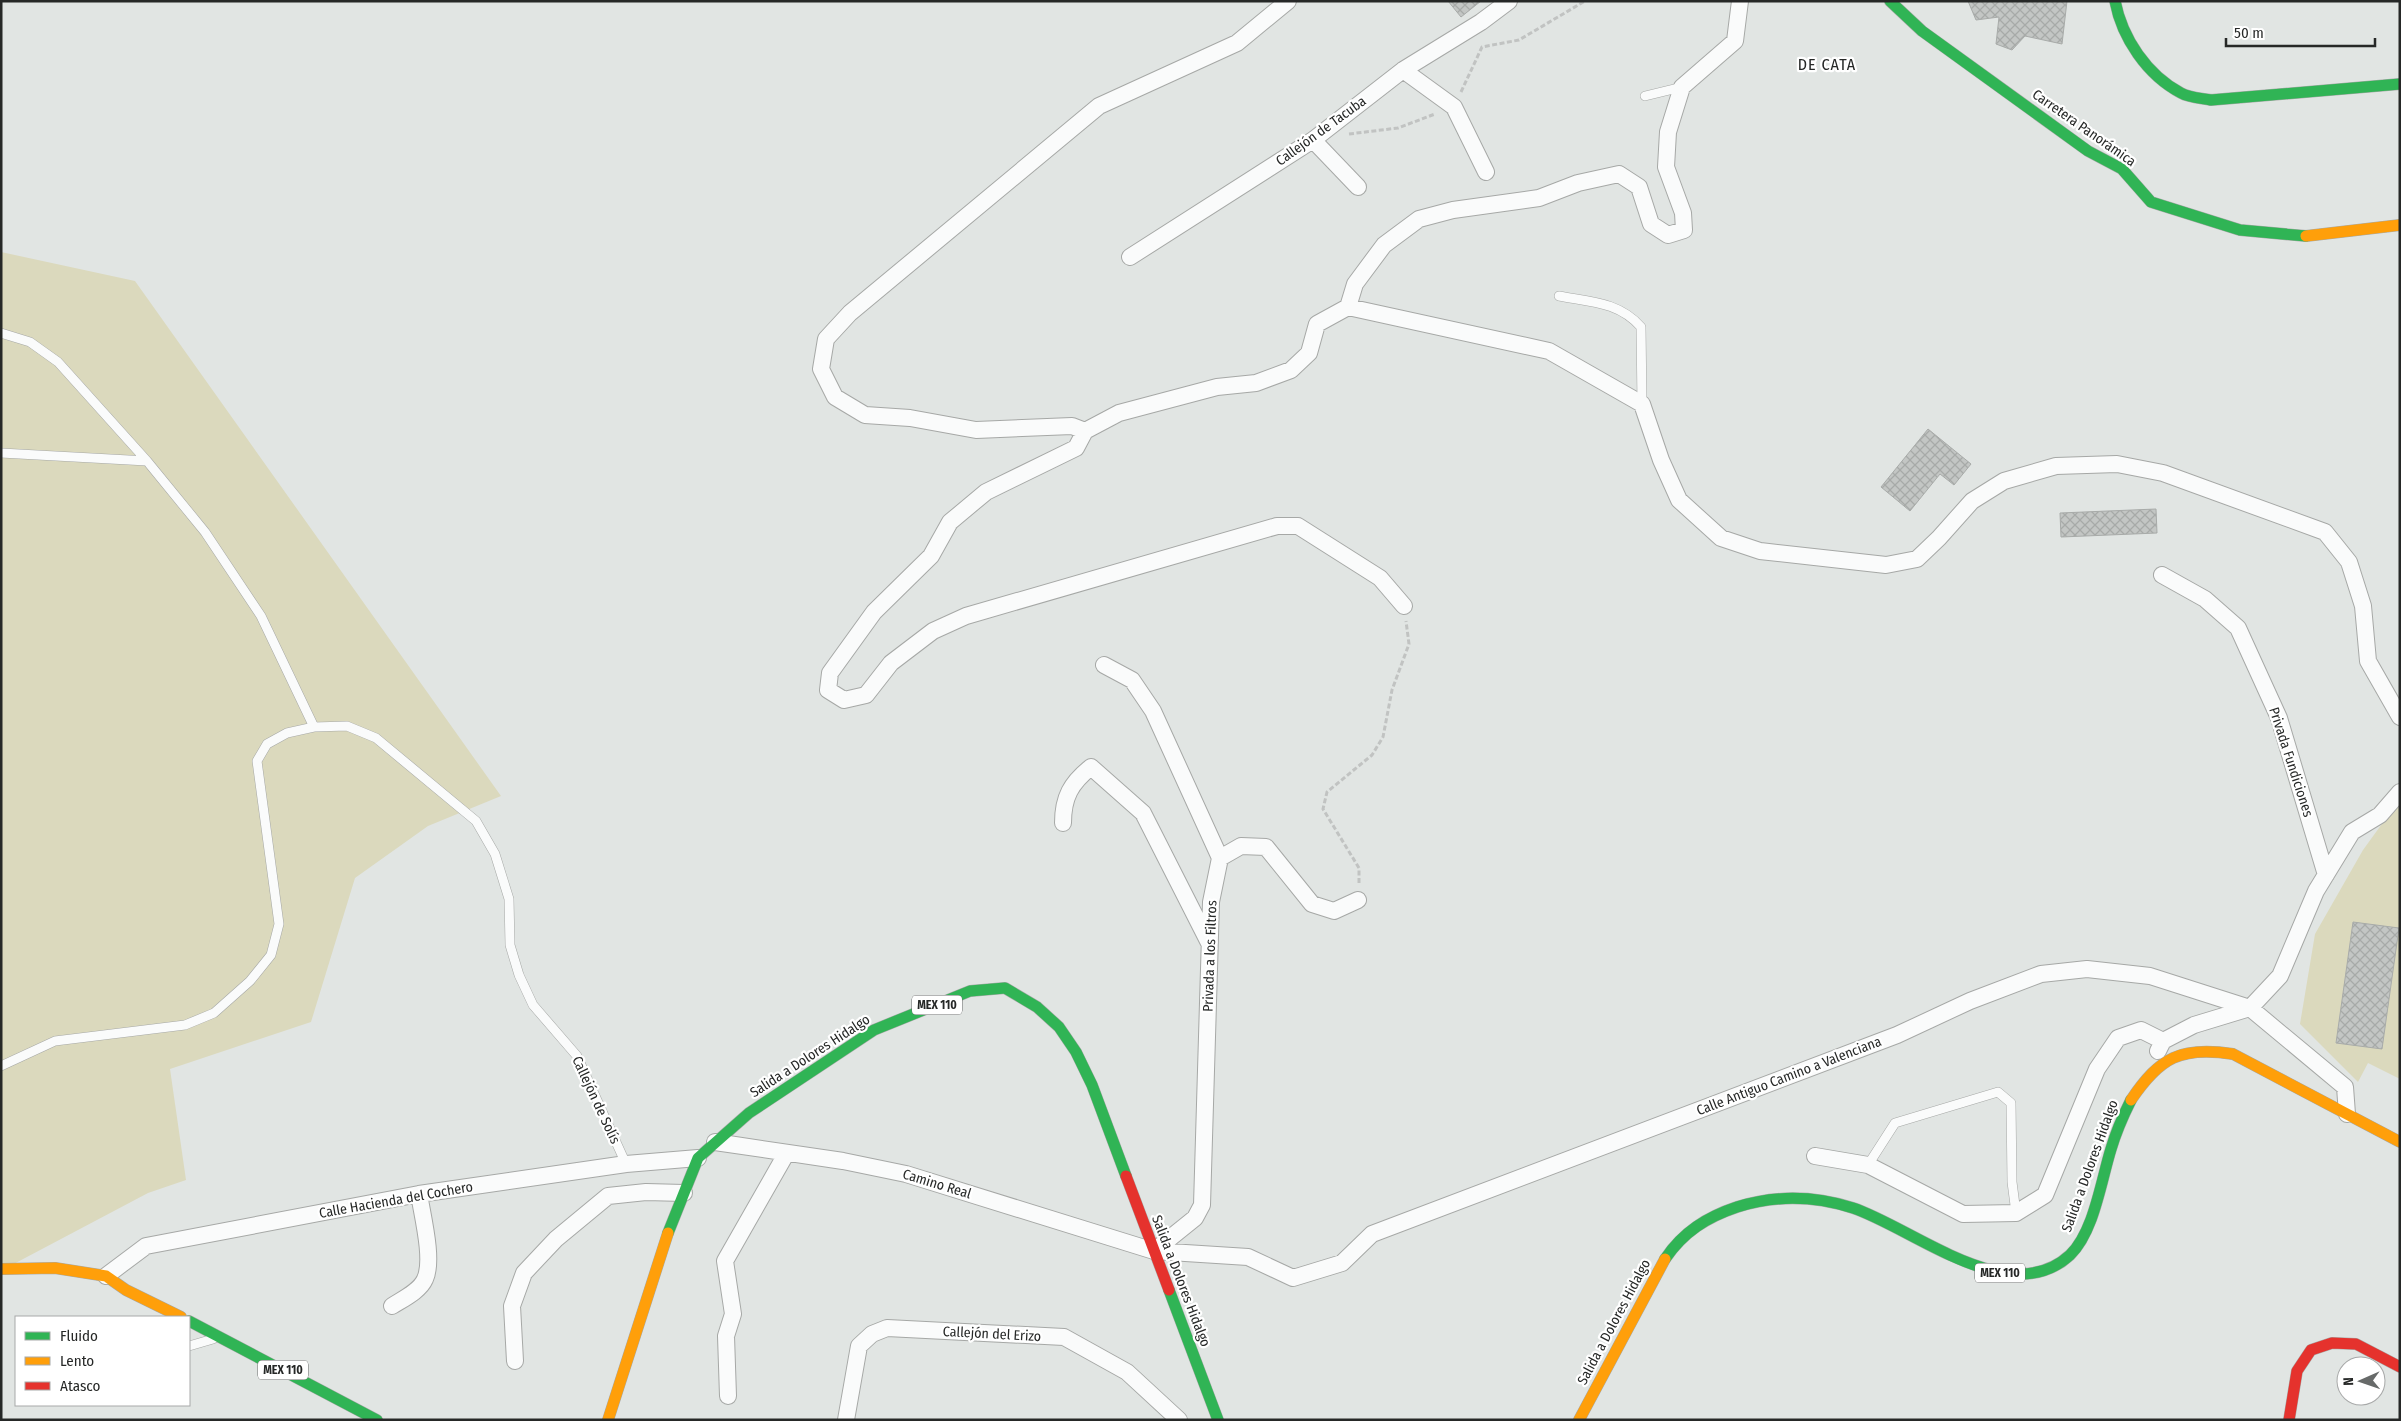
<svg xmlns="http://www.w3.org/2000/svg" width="2401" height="1421" font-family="'Fira Sans Condensed',sans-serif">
<defs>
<pattern id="building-cross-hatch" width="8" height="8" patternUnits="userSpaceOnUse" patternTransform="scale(1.25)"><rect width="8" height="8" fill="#c3c6c4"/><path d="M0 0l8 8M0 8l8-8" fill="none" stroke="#a7aaa8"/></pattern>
</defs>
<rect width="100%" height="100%" fill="#e1e5e3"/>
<path fill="#dbd9bd" d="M1,252L135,281L501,796L428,826L355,878L311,1022L170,1069L186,1180L148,1193L8,1267L1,1268Z
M2400,799V1079L2368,1063L2358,1082L2300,1024L2315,934L2363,850Z"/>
<path fill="url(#building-cross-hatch)" stroke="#a8aba9" d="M1448,1H1481L1461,17Z
M1968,1H2067L2062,44L2025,36L2012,50L1996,44L1999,17L1976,20Z
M1928,429L1971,464L1954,485L1940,474L1910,511L1881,487Z
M2156,509L2157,533L2061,537L2060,513Z
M2353,922L2399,928L2382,1049L2336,1043Z"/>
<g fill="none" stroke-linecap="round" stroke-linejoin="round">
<defs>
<path id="lane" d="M1645,96L1682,87
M1559,296C1591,302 1619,302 1641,327L1642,404
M1,333L30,342L58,362L147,461
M1,453L147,461L205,532L261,616L314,727
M1,1066L55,1041L185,1025L214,1013L250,981L271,955L279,924L257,761L267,744L287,733L314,727L347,726L376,738L476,821L495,854L509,899L510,945L519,975L533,1005L577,1056L626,1164
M1868,1165L1895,1123L1998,1092L2011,1103L2012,1182L2016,1213
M189,1346L213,1339"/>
<path id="street" d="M1403,70L1454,107L1486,172
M1313,140L1358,187
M1130,257L1313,140L1403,70L1481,22L1509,1
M1348,307L1355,284L1384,245L1419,219L1453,210L1539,198L1578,183L1619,174L1639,187L1651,224L1668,235L1684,230L1683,213L1666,167L1668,132L1682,87L1735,41L1740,1
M1085,431L1072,426L976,430L910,418L865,415L835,397L821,369L826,339L850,313L1099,106L1237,43L1288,1
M2162,575L2205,599L2238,628L2279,718L2326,875
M1404,606L1380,578L1298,526H1277L966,616L933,631L891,663L866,695L844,700L828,690L830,673L874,612L931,556L950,522L986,492L1076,448L1085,431L1119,413L1217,387L1256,383L1291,370L1309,353L1317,324L1348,307L1549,351L1642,404L1661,460L1679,500L1721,538L1760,551L1886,565L1917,559L1939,538L1972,501L2004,481L2056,466L2117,464L2163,473L2325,532L2349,562L2363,606L2368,661L2400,717
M1104,665L1132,680L1153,711L1220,858
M1063,823C1063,797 1071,783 1091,767L1143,813L1209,943
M2158,1051L2163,1041L2194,1025L2250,1008L2280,976L2316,891L2352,832L2380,815L2400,792
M715,1142L843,1161L906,1174L1154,1251L1248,1257L1293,1278L1342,1263L1372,1234L1897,1035L1970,1001L2041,974L2087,969L2150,976L2250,1008L2345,1087L2347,1114
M1815,1156L1868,1165L1963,1214L2016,1213L2045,1195L2097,1069L2118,1038L2141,1030L2163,1041
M1154,1251L1195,1218L1202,1205L1211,902L1220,858L1241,846L1266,847L1312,904L1334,911L1358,900
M106,1276L146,1246L419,1194L626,1164L698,1158
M392,1306C403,1299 420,1291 425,1279C434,1260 422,1214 419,1194
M515,1361L512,1306L524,1273L556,1239L608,1196L646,1192L684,1193
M728,1396L726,1336L733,1314L725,1261L786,1154
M846,1420L859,1346L872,1334L887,1328L1064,1337L1127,1372L1179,1420"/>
<path id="fast" d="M1890,1L1922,31L2088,151L2122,169L2151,202L2240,230L2306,236
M2115,1C2122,38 2147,75 2181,93C2190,98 2201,98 2211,100L2400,84
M668,1233L698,1158L749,1113L874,1030L970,991L1005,988L1037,1007L1059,1027L1076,1052L1092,1085L1126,1176
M1665,1259C1683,1232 1707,1217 1737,1207C1775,1195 1815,1196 1853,1208C1913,1228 2010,1311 2070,1255C2094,1232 2101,1181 2111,1149C2116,1132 2123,1116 2131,1100
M1169,1290L1218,1420
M189,1321L377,1420"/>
<path id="slow" d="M2306,236L2400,225
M2131,1100C2160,1057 2181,1046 2233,1054L2400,1142
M1,1269L55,1268L106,1276L126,1290L181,1317
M608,1420L668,1233
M1579,1420L1665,1259"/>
<path id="jam" d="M1126,1176L1169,1290
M2289,1420L2297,1371L2311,1350L2332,1343L2356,1344L2400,1367"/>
</defs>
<use href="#lane" stroke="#a6a8a6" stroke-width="10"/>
<use href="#street" stroke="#a6a8a6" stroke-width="18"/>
<use href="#fast" stroke="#a6a8a6" stroke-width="12"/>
<use href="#slow" stroke="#a6a8a6" stroke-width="12"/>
<use href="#jam" stroke="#a6a8a6" stroke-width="12"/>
<path stroke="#c1c3c2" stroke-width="3" stroke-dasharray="5 2.5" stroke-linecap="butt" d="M1461,92L1482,47L1519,40L1585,1
M1349,134L1398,128L1435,114
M1359,883V868L1323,809L1327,792L1372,755L1383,737L1392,690L1409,644L1406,621"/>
<use href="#lane" stroke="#fafbfb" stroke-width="9"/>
<use href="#street" stroke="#fafbfb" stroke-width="16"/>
<use href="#fast" stroke="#30b455" stroke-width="11"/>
<use href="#slow" stroke="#ff9f0a" stroke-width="11"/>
<use href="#jam" stroke="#e5322d" stroke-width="11"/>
</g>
<g text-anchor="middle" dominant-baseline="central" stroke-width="4.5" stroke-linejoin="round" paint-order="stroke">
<g fill="#fff" stroke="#676868" stroke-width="1">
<rect x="912" y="995.5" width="50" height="19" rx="4"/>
<rect x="1975" y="1263.5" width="50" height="19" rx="4"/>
<rect x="258" y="1360.5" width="50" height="19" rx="4"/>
</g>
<g font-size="12" font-weight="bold" fill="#262827">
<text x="937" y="1005">MEX 110</text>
<text x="2000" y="1273">MEX 110</text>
<text x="283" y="1370">MEX 110</text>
</g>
<g font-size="14" fill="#262827" stroke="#fff">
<text transform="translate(2084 128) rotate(35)">Carretera Panorámica</text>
<text transform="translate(1321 131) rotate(-36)">Callejón de Tacuba</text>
<text transform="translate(2291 762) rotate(72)">Privada Fundiciones</text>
<text transform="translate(1210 956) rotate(-88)">Privada a los Filtros</text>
<text transform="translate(810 1056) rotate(-33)">Salida a Dolores Hidalgo</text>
<text transform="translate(1789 1076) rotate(-21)">Calle Antiguo Camino a Valenciana</text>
<text transform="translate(596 1100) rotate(65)">Callejón de Solís</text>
<text transform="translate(2090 1166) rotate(-70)">Salida a Dolores Hidalgo</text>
<text transform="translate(937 1184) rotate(17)">Camino Real</text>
<text transform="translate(396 1200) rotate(-10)">Calle Hacienda del Cochero</text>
<text transform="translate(1181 1281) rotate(69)">Salida a Dolores Hidalgo</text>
<text transform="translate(1614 1322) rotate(-62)">Salida a Dolores Hidalgo</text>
<text transform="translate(992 1334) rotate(3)">Callejón del Erizo</text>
</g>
<g font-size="16" letter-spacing="1" fill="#262827" stroke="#fff">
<text x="1827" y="64">DE CATA</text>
</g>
</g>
<rect width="2401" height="1421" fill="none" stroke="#262827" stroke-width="5"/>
<rect x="15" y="1316" width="175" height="90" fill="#ffffff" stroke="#a8a9a9"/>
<rect x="25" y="1332" width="25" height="8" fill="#30b455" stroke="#a8a9a9"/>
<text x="60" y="1341" font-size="15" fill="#262827">Fluido</text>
<rect x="25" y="1357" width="25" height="8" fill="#ff9f0a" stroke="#a8a9a9"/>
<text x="60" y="1366" font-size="15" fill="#262827">Lento</text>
<rect x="25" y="1382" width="25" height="8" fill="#e5322d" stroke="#a8a9a9"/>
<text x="60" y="1391" font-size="15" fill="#262827">Atasco</text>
<g transform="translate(2361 1381) rotate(268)"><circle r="24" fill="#ffffff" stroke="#a8a9a9"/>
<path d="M0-4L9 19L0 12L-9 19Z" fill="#676a69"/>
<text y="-8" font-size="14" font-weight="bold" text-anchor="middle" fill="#262827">N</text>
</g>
<path d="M2226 38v8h149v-8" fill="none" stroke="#262827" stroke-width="2.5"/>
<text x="2234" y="38" font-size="15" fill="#262827" stroke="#ffffff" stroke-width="4" paint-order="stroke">50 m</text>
</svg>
